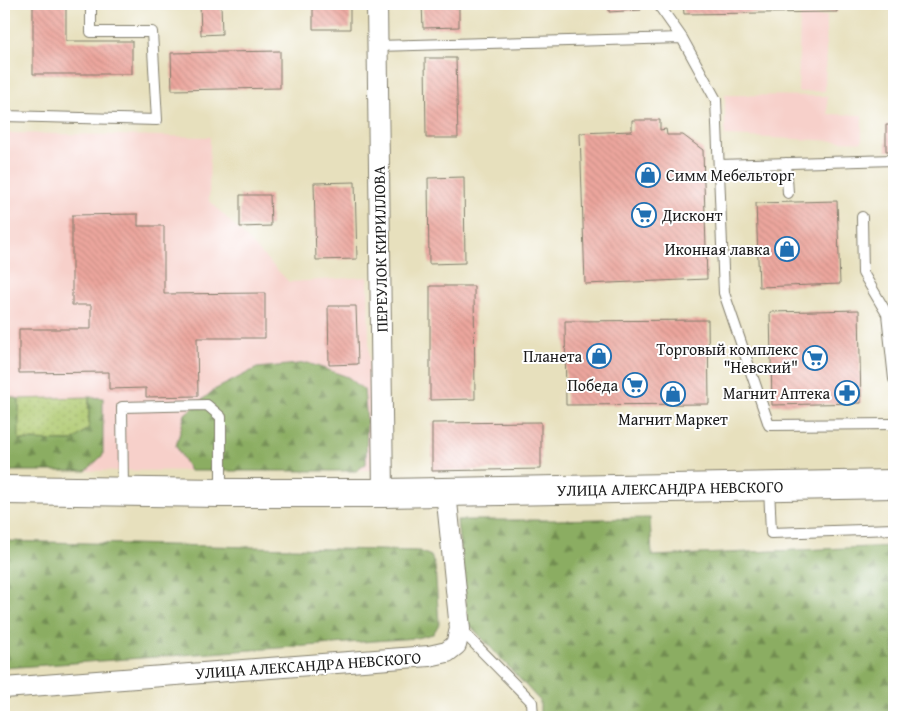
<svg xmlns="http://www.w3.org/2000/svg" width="898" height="721" font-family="'Gentium Book Plus',serif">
<defs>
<pattern id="grass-dots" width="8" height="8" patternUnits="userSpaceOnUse" patternTransform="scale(1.25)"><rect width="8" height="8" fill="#afc96f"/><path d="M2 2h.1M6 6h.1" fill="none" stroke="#96ac60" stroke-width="1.8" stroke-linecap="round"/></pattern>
<pattern id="forest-firs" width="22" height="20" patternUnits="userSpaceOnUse" patternTransform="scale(1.25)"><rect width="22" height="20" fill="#8bad62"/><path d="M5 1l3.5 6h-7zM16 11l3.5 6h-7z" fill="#718c50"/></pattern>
<pattern id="building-back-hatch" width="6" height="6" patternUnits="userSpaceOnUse" patternTransform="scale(1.25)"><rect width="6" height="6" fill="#eca69d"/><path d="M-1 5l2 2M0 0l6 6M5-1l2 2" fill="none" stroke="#ca8e87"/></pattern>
</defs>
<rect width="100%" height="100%" fill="#fff"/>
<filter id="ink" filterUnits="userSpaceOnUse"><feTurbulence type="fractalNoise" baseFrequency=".02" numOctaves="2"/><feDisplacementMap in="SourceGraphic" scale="10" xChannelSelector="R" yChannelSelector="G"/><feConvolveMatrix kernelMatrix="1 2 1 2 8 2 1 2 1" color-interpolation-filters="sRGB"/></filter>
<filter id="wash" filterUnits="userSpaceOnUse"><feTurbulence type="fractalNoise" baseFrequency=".0096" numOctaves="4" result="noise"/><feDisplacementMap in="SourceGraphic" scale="20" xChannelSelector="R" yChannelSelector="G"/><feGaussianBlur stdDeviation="1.12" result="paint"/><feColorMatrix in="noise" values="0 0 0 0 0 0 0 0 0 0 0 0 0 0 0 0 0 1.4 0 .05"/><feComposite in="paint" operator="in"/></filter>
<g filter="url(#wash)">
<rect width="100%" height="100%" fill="#e7e0bd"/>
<path fill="#f7d0ca" d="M800,15L827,16L825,91L798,92Z
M725,95L827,96L828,114L862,115V142L725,136Z
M6,133L210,137L209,200L289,282L368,277L371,470L4,471V276Z"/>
<path fill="url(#grass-dots)" stroke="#667246" d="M89,397V428L72,441L18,440L19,399Z"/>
<path fill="url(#forest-firs)" stroke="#54643f" d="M308,363L348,377L364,390L367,421L366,464L356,471H190L176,446L185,414L214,390L257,368Z
M4,395L19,399V440L72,441L89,428V397L103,398V455L86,471H4Z
M650,518L652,556L894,546V717H540V701L468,623L457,520H553Z
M4,541L419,551L431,556L435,566L439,624L433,634L416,638L4,668Z"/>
<g id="blocks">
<path fill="url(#building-back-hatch)" d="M33,4H66V41H132V74H33Z
M200,4H221L222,34L201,35Z
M313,4H350V29H313Z
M422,4H459V27L423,28Z
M609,4H641V10L609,12Z
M683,4H837V12L684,14Z
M280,51V88L172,90L171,53Z
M425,58H456L458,138H426Z
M632,120H660V130L666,129L667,135H683L703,150L707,279L585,284L580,133L632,131Z
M886,125H894V151H886Z
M464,177L465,263L429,264L428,178Z
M355,182L357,259L316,260L314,183Z
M240,195H270L271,226L240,227Z
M837,201L840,284L759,287L756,203Z
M138,214V226H164V294L265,293V338H197L198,396L146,397V388L109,389V372L19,373V329H91V305H72V215Z
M430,286H474L475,399L430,400Z
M328,306H356L358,364L329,365Z
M859,310L861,403L772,405L770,312Z
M708,320L709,404L566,405L565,321Z
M541,422V469L432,471V423Z"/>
</g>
</g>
<g filter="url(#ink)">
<use href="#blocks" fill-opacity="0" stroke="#827e6c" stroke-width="1"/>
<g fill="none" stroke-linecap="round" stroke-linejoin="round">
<defs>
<path id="lane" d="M658,4L682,38L716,100L724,293L769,425L894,424
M377,46L682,38
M4,116L157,120L152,32H91V4
M786,163L788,193
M719,165L894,160
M862,217L863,273L887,314L894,379
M769,487L771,533L894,529
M123,490L122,407L207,405L221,417V493
M460,629L532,702L533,717"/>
<path id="street" d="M377,4L383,493
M4,688L429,656L447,652L456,645L460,629L446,492"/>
<path id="secondary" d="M4,490L221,493H383L894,484"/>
</defs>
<use href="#lane" stroke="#827e6c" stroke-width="12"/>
<use href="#street" stroke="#827e6c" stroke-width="22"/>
<use href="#secondary" stroke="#827e6c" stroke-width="30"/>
<use href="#lane" stroke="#fff" stroke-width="10"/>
<use href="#street" stroke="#fff" stroke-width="20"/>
<use href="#secondary" stroke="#fff" stroke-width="28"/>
</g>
</g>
<defs>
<symbol id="shop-ring" viewBox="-11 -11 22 22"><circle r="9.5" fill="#fff" stroke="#1f6fb2" stroke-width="1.5"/><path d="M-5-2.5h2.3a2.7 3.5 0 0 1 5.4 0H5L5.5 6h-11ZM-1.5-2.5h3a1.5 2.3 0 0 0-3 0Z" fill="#1f6fb2"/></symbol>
<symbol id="supermarket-ring" viewBox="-11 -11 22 22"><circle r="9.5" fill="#fff" stroke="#1f6fb2" stroke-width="1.5"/><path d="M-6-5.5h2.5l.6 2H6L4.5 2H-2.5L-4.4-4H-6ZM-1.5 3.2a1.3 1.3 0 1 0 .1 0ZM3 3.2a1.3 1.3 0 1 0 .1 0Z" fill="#1f6fb2"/></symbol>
<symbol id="pharmacy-ring" viewBox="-11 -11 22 22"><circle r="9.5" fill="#fff" stroke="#1f6fb2" stroke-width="1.5"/><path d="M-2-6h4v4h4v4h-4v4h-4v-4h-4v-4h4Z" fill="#1f6fb2"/></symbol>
</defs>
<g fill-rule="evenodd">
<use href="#shop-ring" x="634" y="161" width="28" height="28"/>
<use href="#supermarket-ring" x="630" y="201" width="28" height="28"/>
<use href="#shop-ring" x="773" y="235" width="28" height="28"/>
<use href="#shop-ring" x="585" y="342" width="28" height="28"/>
<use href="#supermarket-ring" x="801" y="344" width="28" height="28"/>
<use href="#supermarket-ring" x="621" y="371" width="28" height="28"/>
<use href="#pharmacy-ring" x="833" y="379" width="28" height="28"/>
<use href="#shop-ring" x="659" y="380" width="28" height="28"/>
</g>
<g text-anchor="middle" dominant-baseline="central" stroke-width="4" stroke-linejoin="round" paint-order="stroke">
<g font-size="16" fill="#1c1c1c" stroke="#fff" text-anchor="end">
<text x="666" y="175" text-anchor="start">Симм Мебельторг</text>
<text x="662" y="215" text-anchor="start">Дисконт</text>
<text x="770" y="249">Иконная лавка</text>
<text x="798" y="349">Торговый комплекс<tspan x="798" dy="18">"Невский"</tspan></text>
<text x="582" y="356">Планета</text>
<text x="618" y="385">Победа</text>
<text x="830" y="393">Магнит Аптека</text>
<text x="673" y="419" text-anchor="middle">Магнит Маркет</text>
</g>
<g font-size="16" fill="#1c1c1c" stroke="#fff">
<text transform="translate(380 249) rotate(-91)">ПЕРЕУЛОК КИРИЛЛОВА</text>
<text transform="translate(670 488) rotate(-1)">УЛИЦА АЛЕКСАНДРА НЕВСКОГО</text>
<text transform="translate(308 665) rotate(-4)">УЛИЦА АЛЕКСАНДРА НЕВСКОГО</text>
</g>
</g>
<rect width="898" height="721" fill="none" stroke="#fff" stroke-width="20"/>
</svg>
